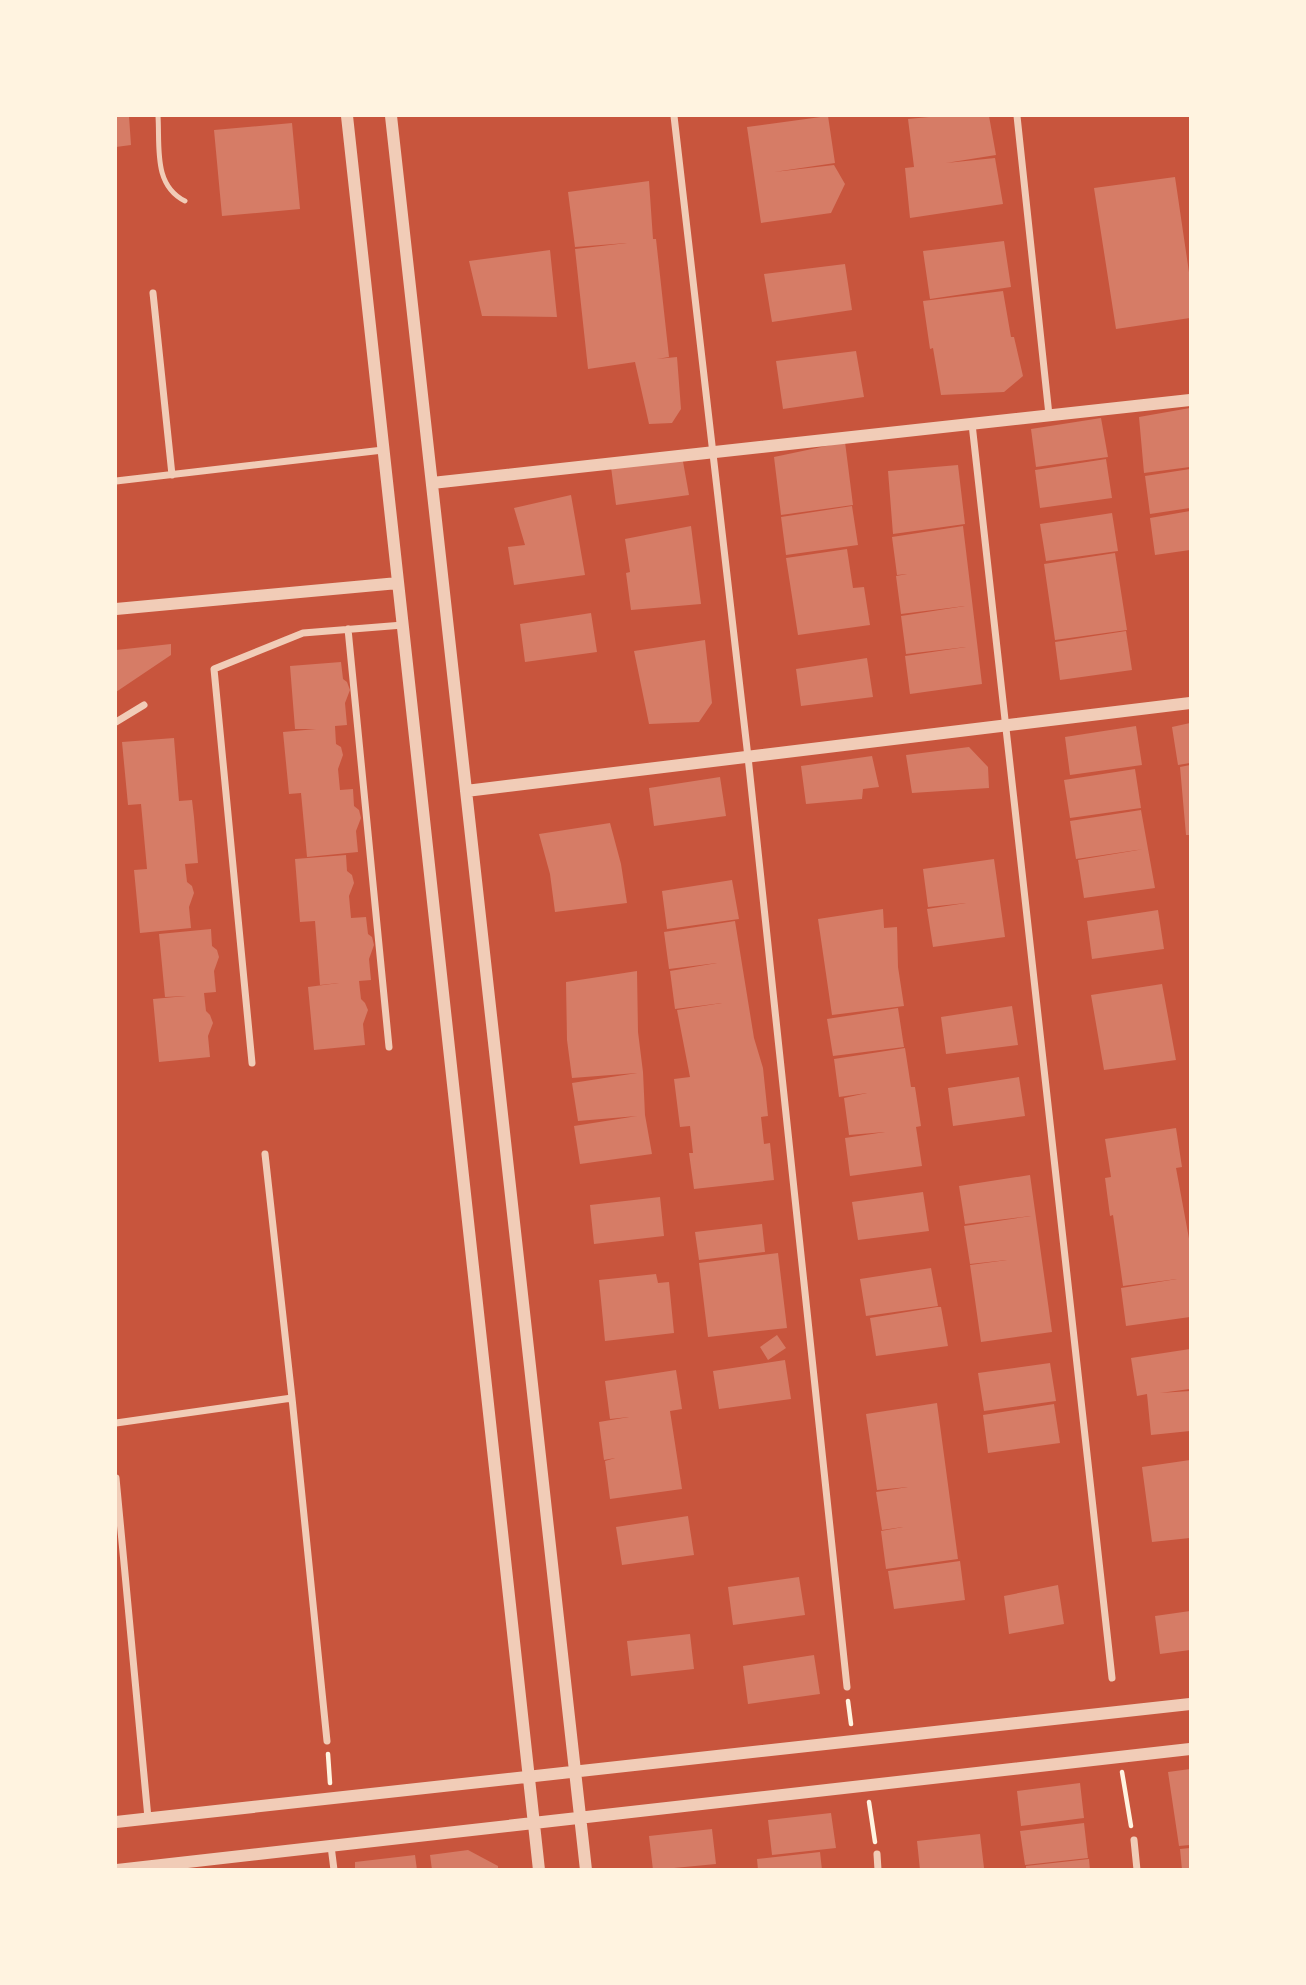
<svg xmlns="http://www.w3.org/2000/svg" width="1306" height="1985" font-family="Overpass,sans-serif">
<rect width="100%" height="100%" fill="#c8553d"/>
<path fill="#d67c66" d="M116,116H129L131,145L116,147Z
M828,116L835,163L774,172L834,165L845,184L831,213L761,223L747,127Z
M939,116H989L996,155L946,163L995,158L1003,204L910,218L905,168L914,167L908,119Z
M292,123L300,209L222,216L214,130Z
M1175,177L1190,279V318L1116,329L1094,188Z
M649,181L653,239H656L669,357L657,359L677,357L681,409L672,423L649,424L635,362L588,369L575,249L627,243L575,247L568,192Z
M1004,241L1011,287L930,299L923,251Z
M550,250L557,317L482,316L469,261Z
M845,264L852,310L772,322L764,274Z
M1003,291L1011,337H1014L1023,376L1004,392L941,395L933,348L930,349L923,301Z
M856,351L864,397L783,409L776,361Z
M1190,408V467L1144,473L1139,417Z
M1101,418L1108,457L1036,467L1031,429Z
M845,442L853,505L781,515L774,457Z
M682,456L689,495L616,505L611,467Z
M1106,459L1112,498L1040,508L1035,470Z
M958,465L965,524L893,534L888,471Z
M1190,469V508L1150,514L1145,476Z
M571,495L585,575L514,585L508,547L525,545L514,508Z
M852,506L858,545L786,555L781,517Z
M1190,511V550L1155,555L1150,518Z
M1112,513L1118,551L1046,561L1040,524Z
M691,526L701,604L631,610L626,573L630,572L625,539Z
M963,526L982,684L910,694L905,656L966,647L906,654L901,616L965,606L901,614L896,576L907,574L897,575L892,537Z
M847,549L853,588L864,587L870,625L798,635L786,558Z
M1115,553L1127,630L1055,640L1044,564Z
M591,613L597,652L525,662L520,624Z
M1126,631L1132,670L1060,680L1055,642Z
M705,640L712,703L699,722L649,724L634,651Z
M171,644V655L116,692V650Z
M867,658L873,697L801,706L796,669Z
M341,662L343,679L347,682L350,690L345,703L347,725L335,726L336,744L341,747L343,755L338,769L340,790L353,789L354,806L359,810L361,818L356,831L358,852L307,857L301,793L289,794L283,732L316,729H295L290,666Z
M1190,723V763L1178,765L1172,727Z
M1136,726L1142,765L1070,775L1065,737Z
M174,738L179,801L192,800L194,817L198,863L185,864L187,882L192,886L194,893L189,907L191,928L140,933L134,870L147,869L141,804L128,805L122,742Z
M969,747L988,767L989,788L912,793L906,755Z
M872,756L879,787L863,789L862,799L806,804L801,766Z
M1190,765V835H1186L1180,767Z
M1135,769L1141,808L1070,818L1064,780Z
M720,777L726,816L654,826L649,788Z
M1141,810L1155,888L1084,898L1078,860L1144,849L1076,859L1070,821Z
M610,823L621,864L627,903L555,912L550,874L539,834Z
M346,855L347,871L352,875L354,883L349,896L351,918L366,917L368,934L372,937L374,945L369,959L371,980L359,981L361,999L365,1003L368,1010L363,1024L365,1045L314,1050L308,987L339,983L320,985L315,921L300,922L295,859Z
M994,859L1005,937L933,947L927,909L966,903L928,907L923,869Z
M732,880L739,919L667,929L662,891Z
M883,909L884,928L897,927L898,967L904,1006L832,1015L818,919Z
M1158,910L1164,949L1092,959L1087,921Z
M735,921L754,1038L763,1068L768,1116L761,1117L764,1144L770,1143L774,1180L694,1189L689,1153H693L690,1126L680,1127L674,1079L690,1077L677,1010L722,1003L675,1009L670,971L717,963L669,969L664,932Z
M211,929L212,946L217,950L219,957L214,971L216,992L204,993L206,1011L210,1015L213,1023L208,1036L210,1057L159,1062L153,999L186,996L165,997L159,934Z
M637,971L638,1032L643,1072L645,1115L652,1154L580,1164L574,1126L637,1116L578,1121L572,1083L637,1073L572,1078L567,1040L566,982Z
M1162,984L1176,1060L1104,1070L1091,995Z
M1012,1006L1018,1045L946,1054L941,1017Z
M898,1008L904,1047L833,1056L827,1019Z
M905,1048L911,1087H915L921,1126L916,1127L922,1166L850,1176L845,1138L885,1132L849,1135L844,1098L867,1093L839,1097L834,1059Z
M1019,1077L1025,1116L953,1126L948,1088Z
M1176,1128L1182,1167L1176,1168L1190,1244V1317L1126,1326L1121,1288L1177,1279L1123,1286L1113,1215L1110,1216L1105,1178L1111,1177L1105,1139Z
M1030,1175L1052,1332L981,1342L970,1265L1007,1260L970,1264L964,1226L1031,1216L965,1224L959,1186Z
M923,1192L929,1231L858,1240L852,1202Z
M660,1197L664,1236L594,1244L590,1205Z
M762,1224L765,1252L699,1260L695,1232Z
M778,1253L787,1328L708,1337L699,1263Z
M931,1268L938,1306L866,1316L860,1279Z
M656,1274L658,1283L669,1282L674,1333L605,1341L599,1280Z
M937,1307H941L948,1346L876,1356L870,1318Z
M777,1335L786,1348L768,1360L760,1347Z
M1190,1349V1389L1160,1393L1190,1391V1431L1151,1435L1147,1394L1137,1396L1131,1358Z
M785,1360L791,1399L719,1409L713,1371Z
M1050,1363L1056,1401L984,1411L978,1373Z
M676,1370L682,1409L670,1411L682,1489L610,1499L605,1461L615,1458L604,1460L599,1422L629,1417L610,1419L605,1381Z
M937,1403L958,1559L886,1569L881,1531L903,1527L882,1530L876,1492L908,1487L877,1490L866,1414Z
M1054,1404L1060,1443L988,1453L983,1415Z
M1190,1460V1538L1152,1542L1142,1467Z
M688,1516L694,1555L622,1565L616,1527Z
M960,1561L965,1600L894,1609L888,1571Z
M799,1577L805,1615L733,1625L728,1587Z
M1058,1585L1064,1624L1009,1634L1004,1596Z
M1190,1611V1650L1160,1654L1155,1616Z
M690,1634L694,1669L631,1676L627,1641Z
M814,1655L820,1694L748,1704L743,1666Z
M1190,1769V1845L1179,1846L1168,1772Z
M1080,1783L1084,1818L1021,1826L1017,1791Z
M831,1813L836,1848L772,1855L768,1820Z
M1084,1823L1088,1858L1025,1865L1020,1831Z
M712,1829L716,1864L653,1870L649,1836Z
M980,1834L984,1868L920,1870L917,1841Z
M1190,1848V1870H1182L1180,1849Z
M468,1850L498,1866V1870H432L430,1855Z
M820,1852L822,1870H758L757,1859Z
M415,1855L417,1870H355V1862Z
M1089,1859L1090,1870H1026V1866Z"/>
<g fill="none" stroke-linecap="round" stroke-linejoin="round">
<path stroke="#fff3e0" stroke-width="4.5" d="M848,1701L851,1724
M328,1754L330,1783
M1122,1772L1131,1826
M869,1802L875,1842"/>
<path stroke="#f1ccb7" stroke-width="5" d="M158,116C160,147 153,185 185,201"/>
<path stroke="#f1ccb7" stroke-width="7" d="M674,116L748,757L847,1687
M1017,116L1049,415
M153,293L172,475
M972,424L1112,1678
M116,481L383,450
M348,629L389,1047
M116,722L144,705
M252,1063L214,669L303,633L403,625
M265,1154L292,1398L327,1741
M116,1423L292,1398
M116,1478L148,1818
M1134,1840L1137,1870
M331,1846L334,1870
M877,1854L878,1870"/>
<path stroke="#f1ccb7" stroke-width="12" d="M347,116L539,1870
M391,116L586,1870
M432,483L1190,400
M116,609L398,583
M466,791L1190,703
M116,1822L1190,1704
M117,1870L1190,1749"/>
</g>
<rect width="1306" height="1985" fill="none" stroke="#fff3e0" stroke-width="234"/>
</svg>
